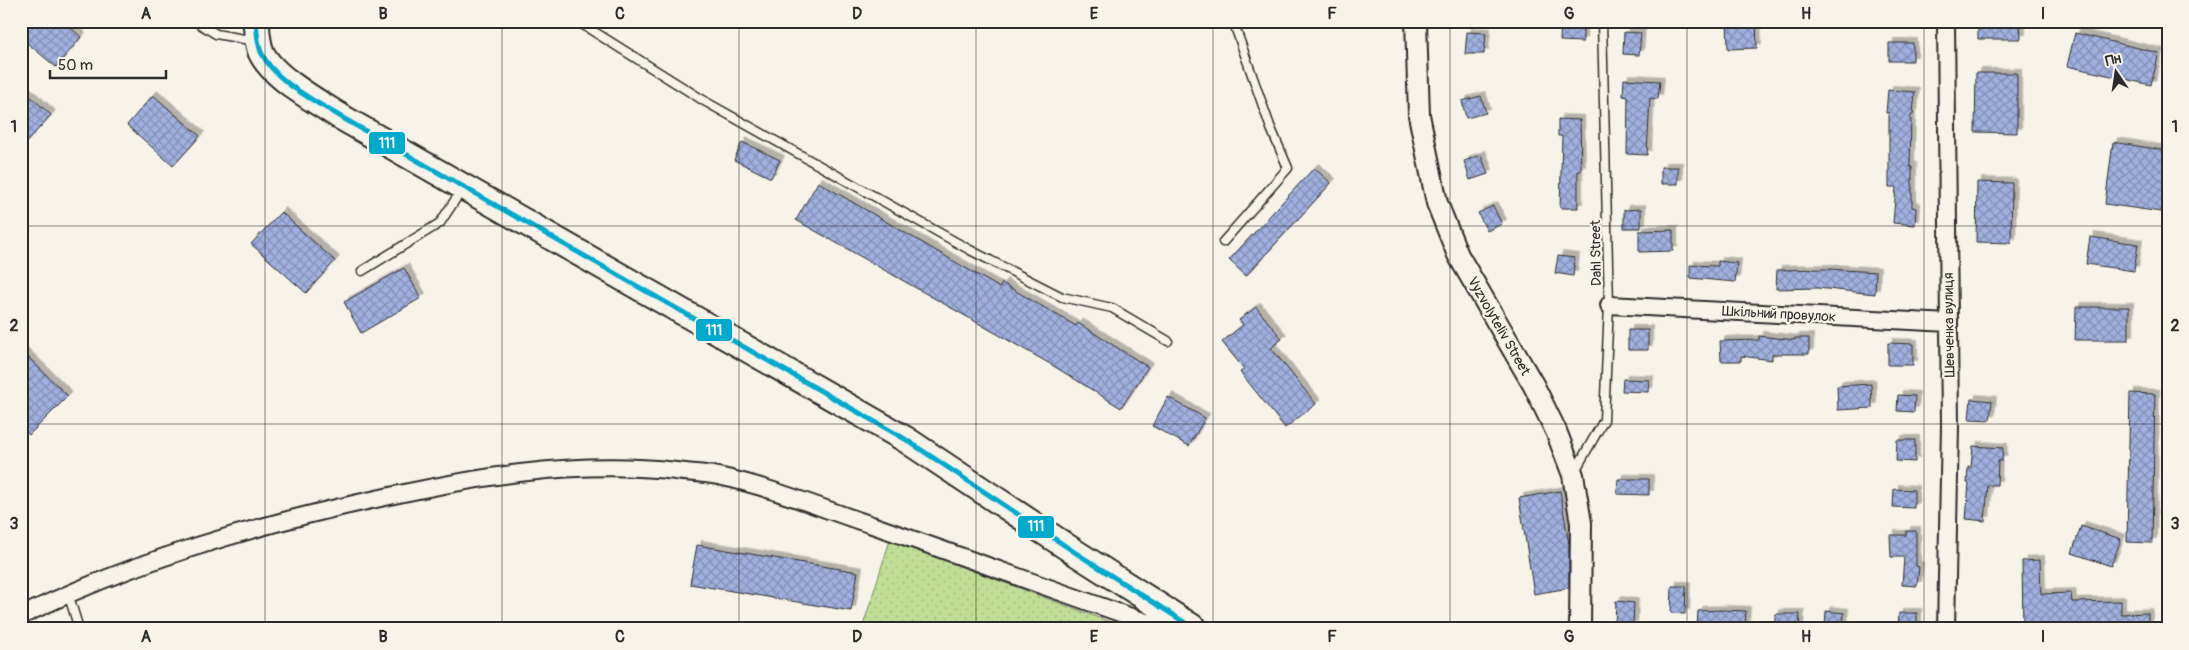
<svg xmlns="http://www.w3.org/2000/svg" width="2189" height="650" font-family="Pangolin,sans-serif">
<defs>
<pattern id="grass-dots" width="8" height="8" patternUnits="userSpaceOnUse" patternTransform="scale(1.25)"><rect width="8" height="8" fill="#c0de96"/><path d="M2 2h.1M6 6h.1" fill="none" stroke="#a5bf81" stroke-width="1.8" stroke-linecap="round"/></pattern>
<pattern id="building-cross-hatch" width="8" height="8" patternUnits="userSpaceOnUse" patternTransform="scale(1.25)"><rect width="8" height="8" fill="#a0b0df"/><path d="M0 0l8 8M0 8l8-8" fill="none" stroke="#838fb5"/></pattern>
<filter id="shadow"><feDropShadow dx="4.5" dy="-4.5" stdDeviation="0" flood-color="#0004"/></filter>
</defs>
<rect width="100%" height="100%" fill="#f7f3e8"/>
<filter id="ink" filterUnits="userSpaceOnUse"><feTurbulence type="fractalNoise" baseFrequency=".02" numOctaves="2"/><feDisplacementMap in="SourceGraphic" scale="10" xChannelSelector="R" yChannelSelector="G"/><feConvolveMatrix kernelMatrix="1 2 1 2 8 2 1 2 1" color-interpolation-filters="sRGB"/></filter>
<g filter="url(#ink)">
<path fill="url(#grass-dots)" stroke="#768460" d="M890,540L1129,629H862Z"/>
<path fill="url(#building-cross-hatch)" stroke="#2b2b2b" filter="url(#shadow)" d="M21,21H63L81,37L56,67L21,38Z
M1561,21H1583V42L1560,41Z
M1727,21H1756L1757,48L1728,49Z
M1978,21H2020L2021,39H1978Z
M1467,32L1486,33L1484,54H1465Z
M1624,32L1641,33L1639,55L1623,54Z
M2075,33L2159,53L2151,85L2067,66Z
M1889,43H1913V61H1889Z
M1976,73H2017V133L1975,132Z
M1624,79L1660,81L1658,99L1650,98L1647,155L1627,154L1628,97L1623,96Z
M21,88L51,115L21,148Z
M1888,90L1915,92L1913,115H1911L1910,167H1912V207L1916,208L1915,225L1893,223L1896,187H1889V113H1886Z
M153,95L200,136L173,166L127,125Z
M1481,96L1486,113L1466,118L1462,101Z
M1558,119L1580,120L1581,171H1578V208H1560L1562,136H1558Z
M742,142L780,160L771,178L734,160Z
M2113,142L2168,151V213L2105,204Z
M1481,155L1488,174L1470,180L1464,161Z
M1661,167H1678V184H1661Z
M1314,168L1331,183L1246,276L1229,260Z
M818,182L1000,288L1002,283L1076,326L1078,323L1148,367L1121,408L1052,365L796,220Z
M1977,182L2012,183L2011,243L1976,242Z
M1493,206L1502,224L1487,231L1478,213Z
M1641,209V228H1624V210Z
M281,212L335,261L306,293L251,244Z
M1673,230V251L1639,252V231Z
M2090,237L2138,244L2134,271L2086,264Z
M1558,256L1575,258L1573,276L1555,273Z
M1718,261L1737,263L1735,282L1690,278V265L1718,266Z
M404,268L421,298L361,333L344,302Z
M1828,269L1876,272L1875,294L1817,288L1776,289L1777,270Z
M1256,307L1282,339L1271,348L1316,404L1285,428L1240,372L1244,369L1222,342L1243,325L1239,320Z
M2076,307H2129V340H2075Z
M1628,330H1648V350H1628Z
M1759,336L1795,340V338H1809V354H1772V360L1741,356V361H1721L1720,341L1759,340Z
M1888,343L1913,344V365H1888Z
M21,350L68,396L29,435L21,427Z
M1623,379L1649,380L1648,392L1622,391Z
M1871,384L1872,408L1838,410L1837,386Z
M2130,393L2155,394L2152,543L2127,542Z
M1898,395L1915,396L1914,412L1897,411Z
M1168,397L1205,418L1189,446L1152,426Z
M1971,399L1992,401L1990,420L1969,419Z
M1897,440H1915V462L1896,461Z
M1973,446L2003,448L2002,461H1998L1997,485H1988L1985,521L1966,519L1969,483H1967L1968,467H1971Z
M1618,479H1649V495L1617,494Z
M1894,489L1914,490V508L1893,507Z
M1560,491L1569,544V588L1534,594L1519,498Z
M2081,526L2121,539L2111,566L2072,553Z
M1906,531H1916V566L1919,567L1917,586L1902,585L1904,557H1891L1890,535H1906Z
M697,545L858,572L851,611L690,584Z
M2040,560L2041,594L2071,593L2072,602L2121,601V614L2148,613V628L2070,629V625L2023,626L2022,561Z
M1672,586H1686L1685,614L1671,613Z
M1616,601L1634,603L1633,626L1615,625Z
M1722,610L1746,611L1745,628L1697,627L1698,611Z
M1826,611L1844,613L1843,629H1825Z
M1899,613H1917V629H1898Z
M1775,614H1800L1799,629H1775Z"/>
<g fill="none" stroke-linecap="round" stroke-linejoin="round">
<defs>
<path id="service" d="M195,21L216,34L255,41
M577,21L706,102L970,250L1062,297L1112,308L1168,341
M1223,242L1288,168L1270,126L1233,21
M362,271L440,223L461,191
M1575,471L1604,420L1609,305L1602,21
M68,593L79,629"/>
<path id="minor" d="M1946,21L1950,426L1946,629
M1609,305L1949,323
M21,616C131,562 248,527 367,501C469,478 572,459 676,471C690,473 704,473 718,476C771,487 820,508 872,525C970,559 1067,595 1166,629"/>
<path id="tertiary" d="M1416,21L1419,115L1437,203L1458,255L1534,386L1556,431L1573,475L1581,523L1580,629"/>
<path id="primary" d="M256,21C257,32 257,42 261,52C272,77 318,102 341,117L905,439L1076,553L1195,629"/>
</defs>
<use href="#service" stroke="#2b2b2b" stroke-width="11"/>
<use href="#minor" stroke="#2b2b2b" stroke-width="20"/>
<use href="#tertiary" stroke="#2b2b2b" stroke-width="24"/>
<use href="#primary" stroke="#2b2b2b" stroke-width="29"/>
<use href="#service" stroke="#f7f3e8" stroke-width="8"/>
<use href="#minor" stroke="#f7f3e8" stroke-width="16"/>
<use href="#tertiary" stroke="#f7f3e8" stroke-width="20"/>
<use href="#primary" stroke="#f7f3e8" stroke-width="25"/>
<defs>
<path id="bus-1" d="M256,21C257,31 257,42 261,52C275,82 314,100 341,117L905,439L1076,553L1195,629"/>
</defs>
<use href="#bus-1" stroke="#f7f3e8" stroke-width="9"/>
<use href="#bus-1" stroke="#00a9ce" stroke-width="5"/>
</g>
</g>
<path fill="none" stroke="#2b2b2b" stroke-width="1" stroke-opacity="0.55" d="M265,21V629M502,21V629M739,21V629M976,21V629M1213,21V629M1450,21V629M1687,21V629M1924,21V629M21,226H2168M21,424H2168"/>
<g text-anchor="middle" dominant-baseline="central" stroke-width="4.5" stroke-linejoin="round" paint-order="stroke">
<g font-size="14" fill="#2b2b2b" stroke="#f7f3e8">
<text transform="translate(1596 253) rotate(-91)">Dahl Street</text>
<text transform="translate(1779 314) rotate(3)">Шкільний провулок</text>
<text transform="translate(1949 325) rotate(-91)">Шевченка вулиця</text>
<text transform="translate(1499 326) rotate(60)">Vyzvolyteliv Street</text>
</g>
</g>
<g stroke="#f7f3e8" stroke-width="2">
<rect x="368" y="131" width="38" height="24" rx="5" fill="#00a9ce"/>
<rect x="695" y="318" width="38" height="24" rx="5" fill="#00a9ce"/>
<rect x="1017" y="515" width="38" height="24" rx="5" fill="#00a9ce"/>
</g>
<g font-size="14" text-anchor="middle" font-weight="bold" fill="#fff">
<text x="387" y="148">111</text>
<text x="714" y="335">111</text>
<text x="1036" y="531">111</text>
</g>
<rect width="2189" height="650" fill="none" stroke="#f7f3e8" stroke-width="55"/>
<g transform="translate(2116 72) rotate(347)" stroke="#f7f3e8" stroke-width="4" paint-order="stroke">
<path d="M0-4L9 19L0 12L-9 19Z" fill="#2b2b2b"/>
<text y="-8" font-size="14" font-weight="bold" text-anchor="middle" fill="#2b2b2b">Пн</text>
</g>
<path d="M50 70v8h116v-8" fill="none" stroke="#2b2b2b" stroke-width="2.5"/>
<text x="58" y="70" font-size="15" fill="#2b2b2b" stroke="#f7f3e8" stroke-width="4" paint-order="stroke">50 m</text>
<rect x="28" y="28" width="2134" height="594" fill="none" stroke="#2b2b2b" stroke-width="2"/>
<g font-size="16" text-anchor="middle" font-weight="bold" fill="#2b2b2b">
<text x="146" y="19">A</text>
<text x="383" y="19">B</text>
<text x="620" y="19">C</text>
<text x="857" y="19">D</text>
<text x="1094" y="19">E</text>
<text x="1332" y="19">F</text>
<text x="1569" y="19">G</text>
<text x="1806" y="19">H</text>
<text x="2043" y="19">I</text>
<text x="14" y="132">1</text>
<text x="2175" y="132">1</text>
<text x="14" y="331">2</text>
<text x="2175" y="331">2</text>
<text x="14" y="529">3</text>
<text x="2175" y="529">3</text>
<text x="146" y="642">A</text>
<text x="383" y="642">B</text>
<text x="620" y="642">C</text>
<text x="857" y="642">D</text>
<text x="1094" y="642">E</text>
<text x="1332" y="642">F</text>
<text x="1569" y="642">G</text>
<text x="1806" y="642">H</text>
<text x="2043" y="642">I</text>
</g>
</svg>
